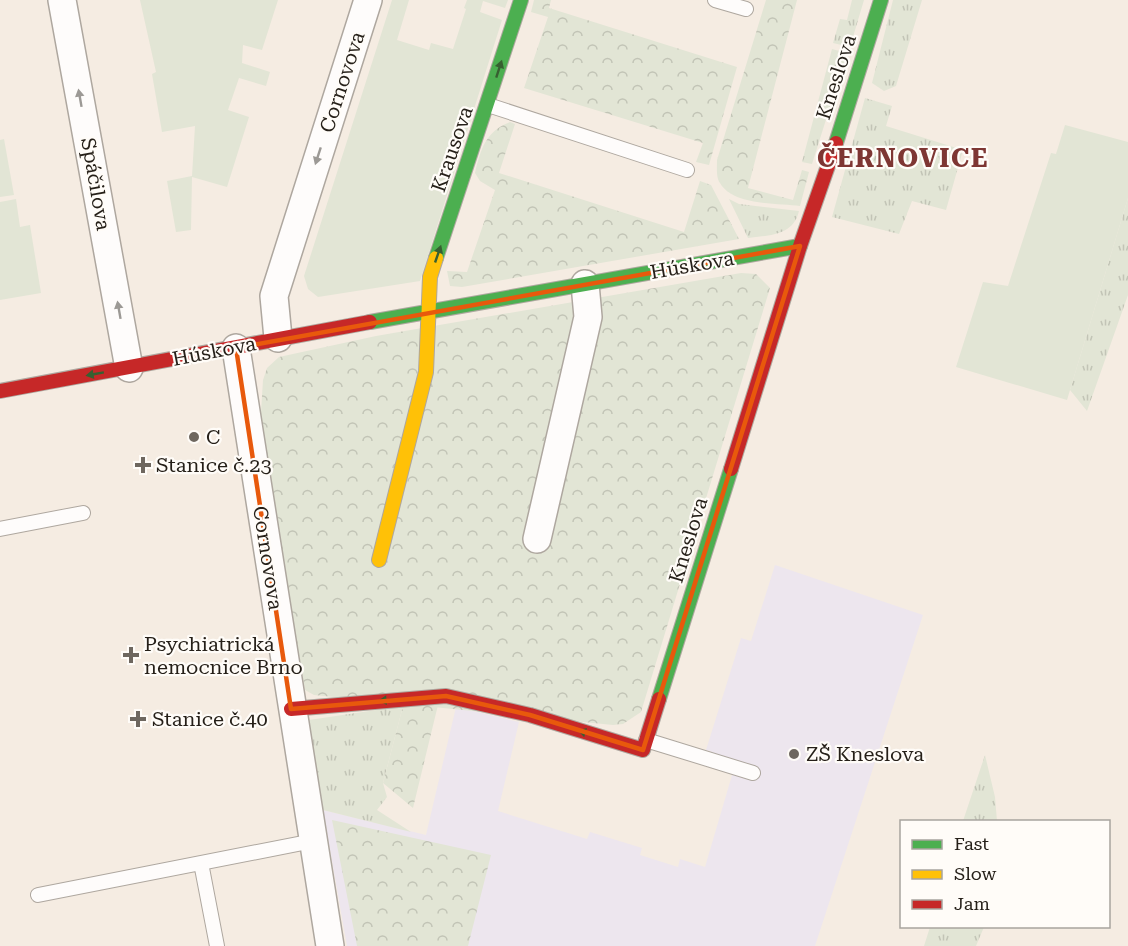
<svg xmlns="http://www.w3.org/2000/svg" width="1128" height="946" font-family="'Roboto Serif',serif">
<defs>
<pattern id="grass-tufts" width="24" height="20" patternUnits="userSpaceOnUse" patternTransform="scale(1.5)"><rect width="24" height="20" fill="#e2e5d5"/><path d="M3 7l-1-3M5 7V3M7 7l1-3M15 17l-1-3M17 17v-4M19 17l1-3" fill="none" stroke="#c2c4b6"/></pattern>
<pattern id="park-crowns" width="20" height="18" patternUnits="userSpaceOnUse" patternTransform="scale(1.5)"><rect width="20" height="18" fill="#e2e5d5"/><path d="M2 6a3 3 0 1 1 6 0M12 15a3 3 0 1 1 6 0" fill="none" stroke="#c2c4b6"/></pattern>
</defs>
<rect width="100%" height="100%" fill="#f5ece2"/>
<path fill="#ede6ee" d="M775,565L923,615L815,946H347L323,810L426,835L456,707L519,722L498,811L587,839L590,832L642,848L640,855L678,867L680,859L705,867L735,765L710,757L712,752L706,750L741,638L751,641Z"/>
<path fill="url(#grass-tufts)" d="M852,0H864L850,47L833,43L840,19L847,20Z
M893,0H922L896,86L884,91L872,83Z
M832,49L847,53L812,164L802,162Z
M865,98L892,106L886,126L963,150L946,210L912,201L899,234L832,217Z
M1128,198V295L1087,411L1070,390Z
M729,199L739,204L799,211C793,236 770,235 748,238Z
M403,706L383,783L387,797L377,810L411,832L323,810L306,731L309,720Z
M985,755L995,797L997,821H963Z
M930,927V926L984,927L976,946H924Z"/>
<path fill="url(#park-crowns)" d="M534,0H551L549,8L737,67L709,165L696,162L703,143L524,88L548,17L531,12Z
M766,0H797L748,188L793,200L802,170L809,172L800,206C778,203 733,206 720,183C716,178 717,167 717,160Z
M510,122L515,124L499,173L684,232L700,181L711,185L739,239L462,287L450,286L447,271L467,272L495,190L480,181L475,173C481,149 485,132 510,122Z
M741,273L756,274L770,288L641,712L623,724L613,725L314,695L305,690L260,428L263,380L267,368L279,357L376,336Z
M438,705L413,808L383,783L403,706Z
M332,820L491,855L468,946H357Z"/>
<path fill="#e2e5d5" d="M140,0H278L262,50L243,45L242,63L270,72L266,86L239,78L228,110L249,117L227,187L192,177L191,230L176,232L167,181L192,176L195,126L162,132L152,74L156,72Z
M392,0H409L397,40L429,50L431,43L453,49L466,9L464,8L467,0H508L505,8L483,1L480,12L502,20L420,281L318,297L308,289L304,276Z
M1065,125L1128,142V198L1067,400L956,367L983,282L1008,286L1051,153L1056,154Z
M4,139L14,195L0,197V140Z
M16,199L20,227L30,225L41,293L0,300V202Z"/>
<g fill="none" stroke-linecap="round" stroke-linejoin="round">
<defs>
<path id="lane" d="M715,0L746,9
M488,105L687,170
M0,529L83,513
M646,740L753,773
M201,863L217,946
M38,895L313,841"/>
<path id="street" d="M62,0L129,368
M278,338L274,296L368,0
M236,348L330,946
M537,539L588,317L585,284"/>
<path id="fast" d="M836,143L881,0
M436,258L521,0
M370,322L800,246
M659,699L731,469"/>
<path id="slow" d="M379,560L426,372L430,277L436,258"/>
<path id="jam" d="M0,391L370,322
M731,469L800,246L836,143
M291,709L446,696L530,715L643,750L659,699"/>
</defs>
<use href="#lane" stroke="#aea79f" stroke-width="16"/>
<use href="#street" stroke="#aea79f" stroke-width="30"/>
<use href="#fast" stroke="#aea79f" stroke-width="16"/>
<use href="#slow" stroke="#aea79f" stroke-width="16"/>
<use href="#jam" stroke="#aea79f" stroke-width="16"/>
<use href="#lane" stroke="#fefcfb" stroke-width="14"/>
<use href="#street" stroke="#fefcfb" stroke-width="27"/>
<use href="#fast" stroke="#4caf50" stroke-width="14"/>
<use href="#slow" stroke="#ffc107" stroke-width="14"/>
<use href="#jam" stroke="#c62828" stroke-width="14"/>
</g>
<defs><path id="oneway-solid" d="M-6-.8H1V-3.2L6.5 0L1 3.2V.8H-6Z" transform="scale(1.5)"/></defs>
<g fill="#376031">
<use href="#oneway-solid" transform="translate(499 69) rotate(-72)"/>
<use href="#oneway-solid" transform="translate(438 254) rotate(-71)"/>
<use href="#oneway-solid" transform="translate(95 374) rotate(170)"/>
<use href="#oneway-solid" transform="translate(388 700) rotate(176)"/>
<use href="#oneway-solid" transform="translate(587 733) rotate(-163)"/>
</g>
<g fill="#9c9995">
<use href="#oneway-solid" transform="translate(80 98) rotate(-100)"/>
<use href="#oneway-solid" transform="translate(318 156) rotate(108)"/>
<use href="#oneway-solid" transform="translate(119 310) rotate(-100)"/>
</g>
<path fill="none" stroke="#e8590c" stroke-width="4.5" stroke-linejoin="round" d="M800,246L643,750L530,715L446,696L291,709L236,348Z"/>
<g fill="#6e675f" stroke="#fffcf8" stroke-width="2">
<circle cx="194" cy="437" r="6"/>
<path d="M140 456h6v6h6v6h-6v6h-6v-6h-6v-6h6z"/>
<path d="M128 646h6v6h6v6h-6v6h-6v-6h-6v-6h6z"/>
<path d="M135 710h6v6h6v6h-6v6h-6v-6h-6v-6h6z"/>
<circle cx="794" cy="754" r="6"/>
</g>
<g text-anchor="middle" dominant-baseline="central" stroke-width="4.5" stroke-linejoin="round" paint-order="stroke">
<g font-size="20" fill="#251f18" stroke="#fffcf8">
<text transform="translate(836 77) rotate(-72)">Kneslova</text>
<text transform="translate(342 82) rotate(-72)">Cornovova</text>
<text transform="translate(452 149) rotate(-71)">Krausova</text>
<text transform="translate(96 184) rotate(80)">Spáčilova</text>
<text transform="translate(692 265) rotate(-10)">Húskova</text>
<text transform="translate(214 351) rotate(-11)">Húskova</text>
<text transform="translate(688 540) rotate(-73)">Kneslova</text>
<text transform="translate(268 558) rotate(81)">Cornovova</text>
</g>
<g font-size="20" fill="#251f18" stroke="#fffcf8" text-anchor="start">
<text x="206" y="437">C</text>
<text x="156" y="465">Stanice č.23</text>
<text x="144" y="644">Psychiatrická<tspan x="144" dy="23">nemocnice Brno</tspan></text>
<text x="152" y="719">Stanice č.40</text>
<text x="806" y="754">ZŠ Kneslova</text>
</g>
<g font-size="26" font-weight="bold" letter-spacing="1.5" fill="#7e3633" stroke="#fffcf8">
<text x="903" y="158">ČERNOVICE</text>
</g>
</g>
<rect x="900" y="820" width="210" height="108" fill="#fffcf8" stroke="#a8a49e" stroke-width="1.5"/>
<rect x="912" y="840" width="30" height="9" fill="#4caf50" stroke="#a8a49e" stroke-width="1.5"/>
<text x="954" y="850" font-size="18" fill="#251f18">Fast</text>
<rect x="912" y="870" width="30" height="9" fill="#ffc107" stroke="#a8a49e" stroke-width="1.5"/>
<text x="954" y="880" font-size="18" fill="#251f18">Slow</text>
<rect x="912" y="900" width="30" height="9" fill="#c62828" stroke="#a8a49e" stroke-width="1.5"/>
<text x="954" y="910" font-size="18" fill="#251f18">Jam</text>
</svg>
